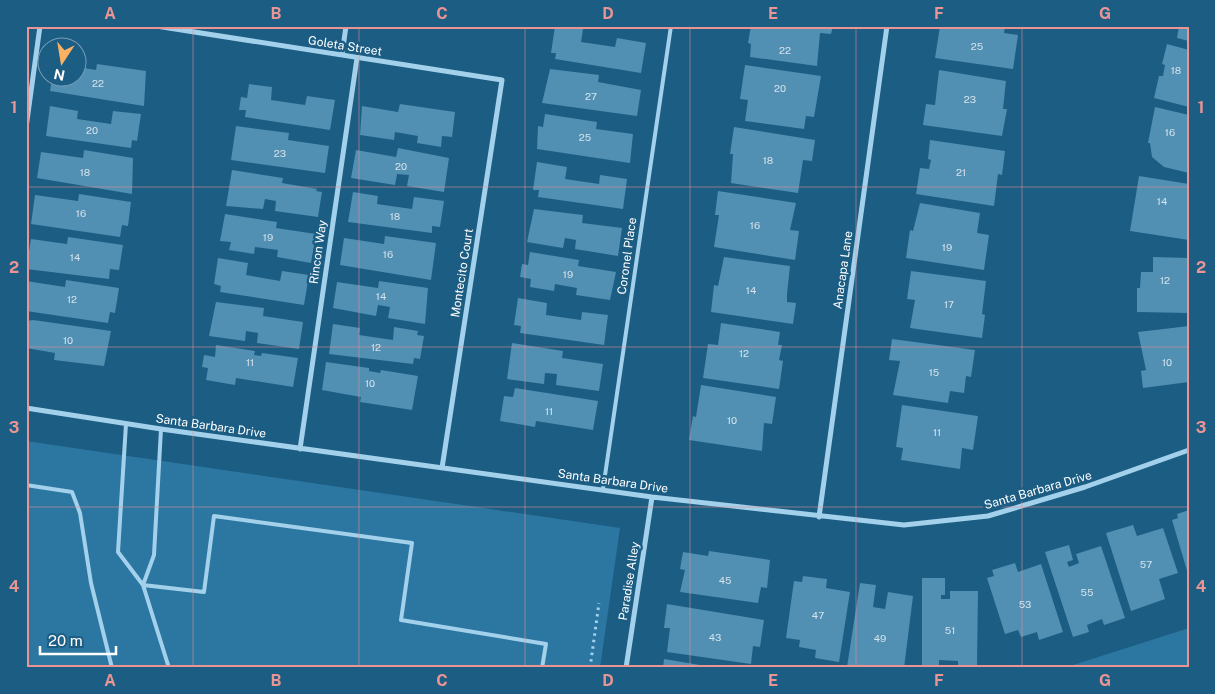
<svg xmlns="http://www.w3.org/2000/svg" width="1215" height="694" font-family="'Public Sans',sans-serif">
<rect width="100%" height="100%" fill="#1c5d84"/>
<path fill="#2c77a1" d="M26,441L620,528L600,668H26Z
M1189,628V668H1064Z"/>
<path fill="#518fb3" d="M555,26L583,29L581,42L615,47L617,38L646,43L641,73L555,59L556,53H551Z
M751,26H833L831,34L820,33L817,66L750,57L751,44L748,43Z
M940,26H1005L1004,33L1018,35L1013,69L935,58Z
M1179,26H1189V41L1177,38Z
M1167,44L1189,50V107L1154,98L1159,76H1163L1165,65L1162,64Z
M97,64L146,71L144,106L50,91L52,78H78V67L96,70Z
M745,65L821,76L814,117L806,116L804,129L745,121L748,100L740,99Z
M550,69L599,75L598,82L641,90L637,116L542,103Z
M939,70L1006,81L1003,109H1007L1002,136L923,125L926,104L935,105Z
M249,84L272,87L271,100L305,105L307,96L335,100L330,130L245,117L246,110H239L241,97L247,98Z
M400,104L455,112L452,137L442,136L441,147L417,143L418,136L395,132L394,140L360,135L362,106L398,112Z
M50,106L78,111L77,119L111,124L113,111L141,114L137,141L132,140L131,148L46,136Z
M1155,107L1189,115V173L1164,167L1152,157L1150,143H1148Z
M545,114L597,122L596,129L633,134L630,163L537,149L538,126L543,127Z
M236,126L289,133L288,140L329,146L325,173L231,160Z
M734,127L815,140L812,161L803,160L798,193L731,183L733,154H730Z
M930,140L1005,151L1002,175L998,174L994,206L916,194L920,168L929,169L931,160L928,159Z
M398,148L449,158L444,192L407,186L409,175L397,174L395,185L351,178L356,150L396,157Z
M84,150L133,158L132,194L37,178L41,152L83,158Z
M537,162L567,167L565,179L599,184L600,175L627,179L623,209L538,197L539,190H533Z
M232,170L283,178L282,183L317,189L316,191L322,192L318,217L275,211L276,201L265,199L263,209L226,206Z
M1139,176L1189,184V240L1130,231Z
M718,191L796,203L790,230L799,231L795,260L714,247L719,215H715Z
M353,192L378,196L377,204L412,209L414,197L444,201L440,227L432,226V233L348,222Z
M79,194L131,202L128,226L122,225L120,237L31,224L35,195L78,201Z
M920,203L980,213L977,233L989,235L984,270L906,258L910,230L913,231Z
M534,209L583,215L582,223L622,228L618,256L575,249L576,240L565,238L563,248L527,242Z
M225,214L277,222L276,228L316,234L311,263L277,257L278,250L255,247L254,254L229,250L231,242L220,241Z
M385,236L436,243L431,280L340,265L344,238L384,244Z
M68,237L123,245L119,270L110,269L109,279L26,269L31,239L67,244Z
M530,252L579,260L578,266L616,272L610,300L576,295L577,288L555,284L554,291L530,287L531,279L520,277L522,264L528,265Z
M724,257L790,266L787,294V302L796,303L793,324L711,312L714,285L718,286Z
M1153,257L1189,258V313L1137,312V288H1140L1141,272H1153Z
M218,258L248,263L246,275L280,281L282,271L309,275L304,305L220,292L221,286L214,284Z
M911,271L986,281L982,314L985,315L982,338L910,328L915,300L907,299Z
M66,280L119,288L115,313L110,312L108,323L26,311V281L65,287Z
M379,281L428,288L425,324L388,318L390,307L378,305L376,316L333,308L337,282L378,288Z
M518,298L547,303L546,315L581,320L582,312L608,315L604,345L520,333L521,326L514,325Z
M216,302L264,308L263,316L303,322L299,349L257,343L258,333L246,331L245,341L209,336Z
M33,320L111,331L104,366L54,360L55,353L26,348V321Z
M721,323L780,332L778,345H782L779,360L783,361L779,389L703,378L708,344L718,345Z
M333,324L360,328L359,335L393,340L394,327L418,331L417,335L424,336L420,359L414,358L413,364L329,354Z
M1189,326V382L1143,388L1141,371L1146,370L1138,332Z
M892,339L975,350L971,377L966,376L964,393L950,391L948,403L893,395L900,361L889,360Z
M512,343L563,351L562,358L603,364L599,391L556,385L557,374L545,373L544,384L507,379Z
M216,345L255,351L254,355L261,356L262,353L298,358L293,387L236,378L235,385L206,380L208,368L202,367L204,355L215,357Z
M326,362L369,368V371L380,373L381,370L418,376L412,410L360,402L361,397L322,390Z
M701,385L776,397L772,424L764,423L762,451L689,440L693,416L696,417Z
M515,388L598,401L593,430L536,421L535,427L500,421L504,396L513,397Z
M902,405L978,416L973,450L962,448L960,469L901,460L903,448L896,447Z
M1189,510V574H1188L1172,520L1178,518L1177,514Z
M1133,525L1137,536L1163,528L1178,573L1159,579L1165,599L1131,611L1106,533Z
M1069,545L1073,560L1067,562L1069,567L1079,563L1076,554L1101,546L1125,618L1104,625L1102,619L1087,625L1089,632L1073,637L1045,552Z
M709,551L770,560L767,588L761,587L758,603L680,592L685,570L680,569L683,552L708,556Z
M1015,563L1018,572L1041,564L1063,632L1039,640L1037,632L1021,637L1018,630L1005,634L987,578L994,576L992,570Z
M803,576L827,579L826,588L850,592L839,662L815,658L816,650L799,647L800,640L786,638L794,581L802,582Z
M922,578H945V595H941V599H950V591H978L977,665H958V661L939,660V667H922Z
M860,583L876,585L873,607L885,609L888,592L913,596L904,668L847,667Z
M667,604L764,620L760,647L753,646L751,664L667,652L670,628H664Z
M664,659L712,667V668H663Z"/>
<g fill="none" stroke-linecap="round" stroke-linejoin="round">
<path stroke="#a3d1eb" stroke-width="3" stroke-dasharray="2.5 4" stroke-linecap="butt" d="M590,668L599,603"/>
<path stroke="#a3d1eb" stroke-width="4" d="M126,424L118,552L143,585
M26,485L72,492L80,513L91,583L112,668
M603,489L671,26
M143,585L154,555L161,429
M169,668L143,585L204,592L214,516L412,543L401,620L546,644L542,668"/>
<path stroke="#a3d1eb" stroke-width="5" d="M156,26L502,80L442,468
M342,55L346,26
M26,128L40,26
M26,408L161,429L652,497L904,525L988,516L1085,487L1189,450
M300,449L357,58
M819,517L887,26
M626,668L652,497"/>
</g>
<path fill="none" stroke="#ea9494" stroke-width="1" stroke-opacity="0.55" d="M193,26V668M359,26V668M525,26V668M690,26V668M856,26V668M1022,26V668M26,187H1189M26,347H1189M26,507H1189"/>
<g text-anchor="middle" dominant-baseline="central" stroke-width="5" stroke-linejoin="round" paint-order="stroke">
<g font-size="10" fill="#d4e3ec">
<text x="977" y="46">25</text>
<text x="785" y="50">22</text>
<text x="1176" y="70">18</text>
<text x="98" y="83">22</text>
<text x="780" y="88">20</text>
<text x="591" y="96">27</text>
<text x="970" y="99">23</text>
<text x="92" y="130">20</text>
<text x="1170" y="132">16</text>
<text x="585" y="137">25</text>
<text x="280" y="153">23</text>
<text x="768" y="160">18</text>
<text x="401" y="166">20</text>
<text x="85" y="172">18</text>
<text x="961" y="172">21</text>
<text x="1162" y="201">14</text>
<text x="81" y="213">16</text>
<text x="395" y="216">18</text>
<text x="755" y="225">16</text>
<text x="268" y="237">19</text>
<text x="947" y="247">19</text>
<text x="388" y="254">16</text>
<text x="75" y="257">14</text>
<text x="568" y="274">19</text>
<text x="1165" y="280">12</text>
<text x="751" y="290">14</text>
<text x="381" y="296">14</text>
<text x="72" y="299">12</text>
<text x="949" y="304">17</text>
<text x="68" y="340">10</text>
<text x="376" y="347">12</text>
<text x="744" y="353">12</text>
<text x="250" y="362">11</text>
<text x="1167" y="362">10</text>
<text x="934" y="372">15</text>
<text x="370" y="383">10</text>
<text x="549" y="411">11</text>
<text x="732" y="420">10</text>
<text x="937" y="432">11</text>
<text x="1146" y="564">57</text>
<text x="725" y="580">45</text>
<text x="1087" y="592">55</text>
<text x="1025" y="604">53</text>
<text x="818" y="615">47</text>
<text x="950" y="630">51</text>
<text x="715" y="637">43</text>
<text x="880" y="638">49</text>
</g>
<g font-size="12" fill="#fff" stroke="#1c5d84">
<text transform="translate(345 46) rotate(9)">Goleta Street</text>
<text transform="translate(318 252) rotate(-82)">Rincon Way</text>
<text transform="translate(627 256) rotate(-82)">Coronel Place</text>
<text transform="translate(843 270) rotate(-82)">Anacapa Lane</text>
<text transform="translate(462 273) rotate(-81)">Montecito Court</text>
<text transform="translate(211 426) rotate(8)">Santa Barbara Drive</text>
<text transform="translate(613 481) rotate(8)">Santa Barbara Drive</text>
<text transform="translate(1038 490) rotate(-16)">Santa Barbara Drive</text>
<text transform="translate(629 581) rotate(-81)">Paradise Alley</text>
</g>
</g>
<rect width="1215" height="694" fill="none" stroke="#1c5d84" stroke-width="55"/>
<g transform="translate(62 62) rotate(192)"><circle r="24" fill="#1c5d84" stroke="#779eb5"/>
<path d="M0-4L9 19L0 12L-9 19Z" fill="#fbb161"/>
<text y="-8" font-size="14" font-weight="bold" text-anchor="middle" fill="#ffffff">N</text>
</g>
<path d="M40 646v8h76v-8" fill="none" stroke="#ffffff" stroke-width="2.5"/>
<text x="48" y="646" font-size="15" fill="#ffffff" stroke="#1c5d84" stroke-width="4" paint-order="stroke">20 m</text>
<rect x="28" y="28" width="1160" height="638" fill="none" stroke="#ea9494" stroke-width="2"/>
<g font-size="16" text-anchor="middle" font-weight="bold" fill="#ea9494">
<text x="110" y="19">A</text>
<text x="276" y="19">B</text>
<text x="442" y="19">C</text>
<text x="608" y="19">D</text>
<text x="773" y="19">E</text>
<text x="939" y="19">F</text>
<text x="1105" y="19">G</text>
<text x="14" y="113">1</text>
<text x="1201" y="113">1</text>
<text x="14" y="273">2</text>
<text x="1201" y="273">2</text>
<text x="14" y="433">3</text>
<text x="1201" y="433">3</text>
<text x="14" y="592">4</text>
<text x="1201" y="592">4</text>
<text x="110" y="686">A</text>
<text x="276" y="686">B</text>
<text x="442" y="686">C</text>
<text x="608" y="686">D</text>
<text x="773" y="686">E</text>
<text x="939" y="686">F</text>
<text x="1105" y="686">G</text>
</g>
</svg>
